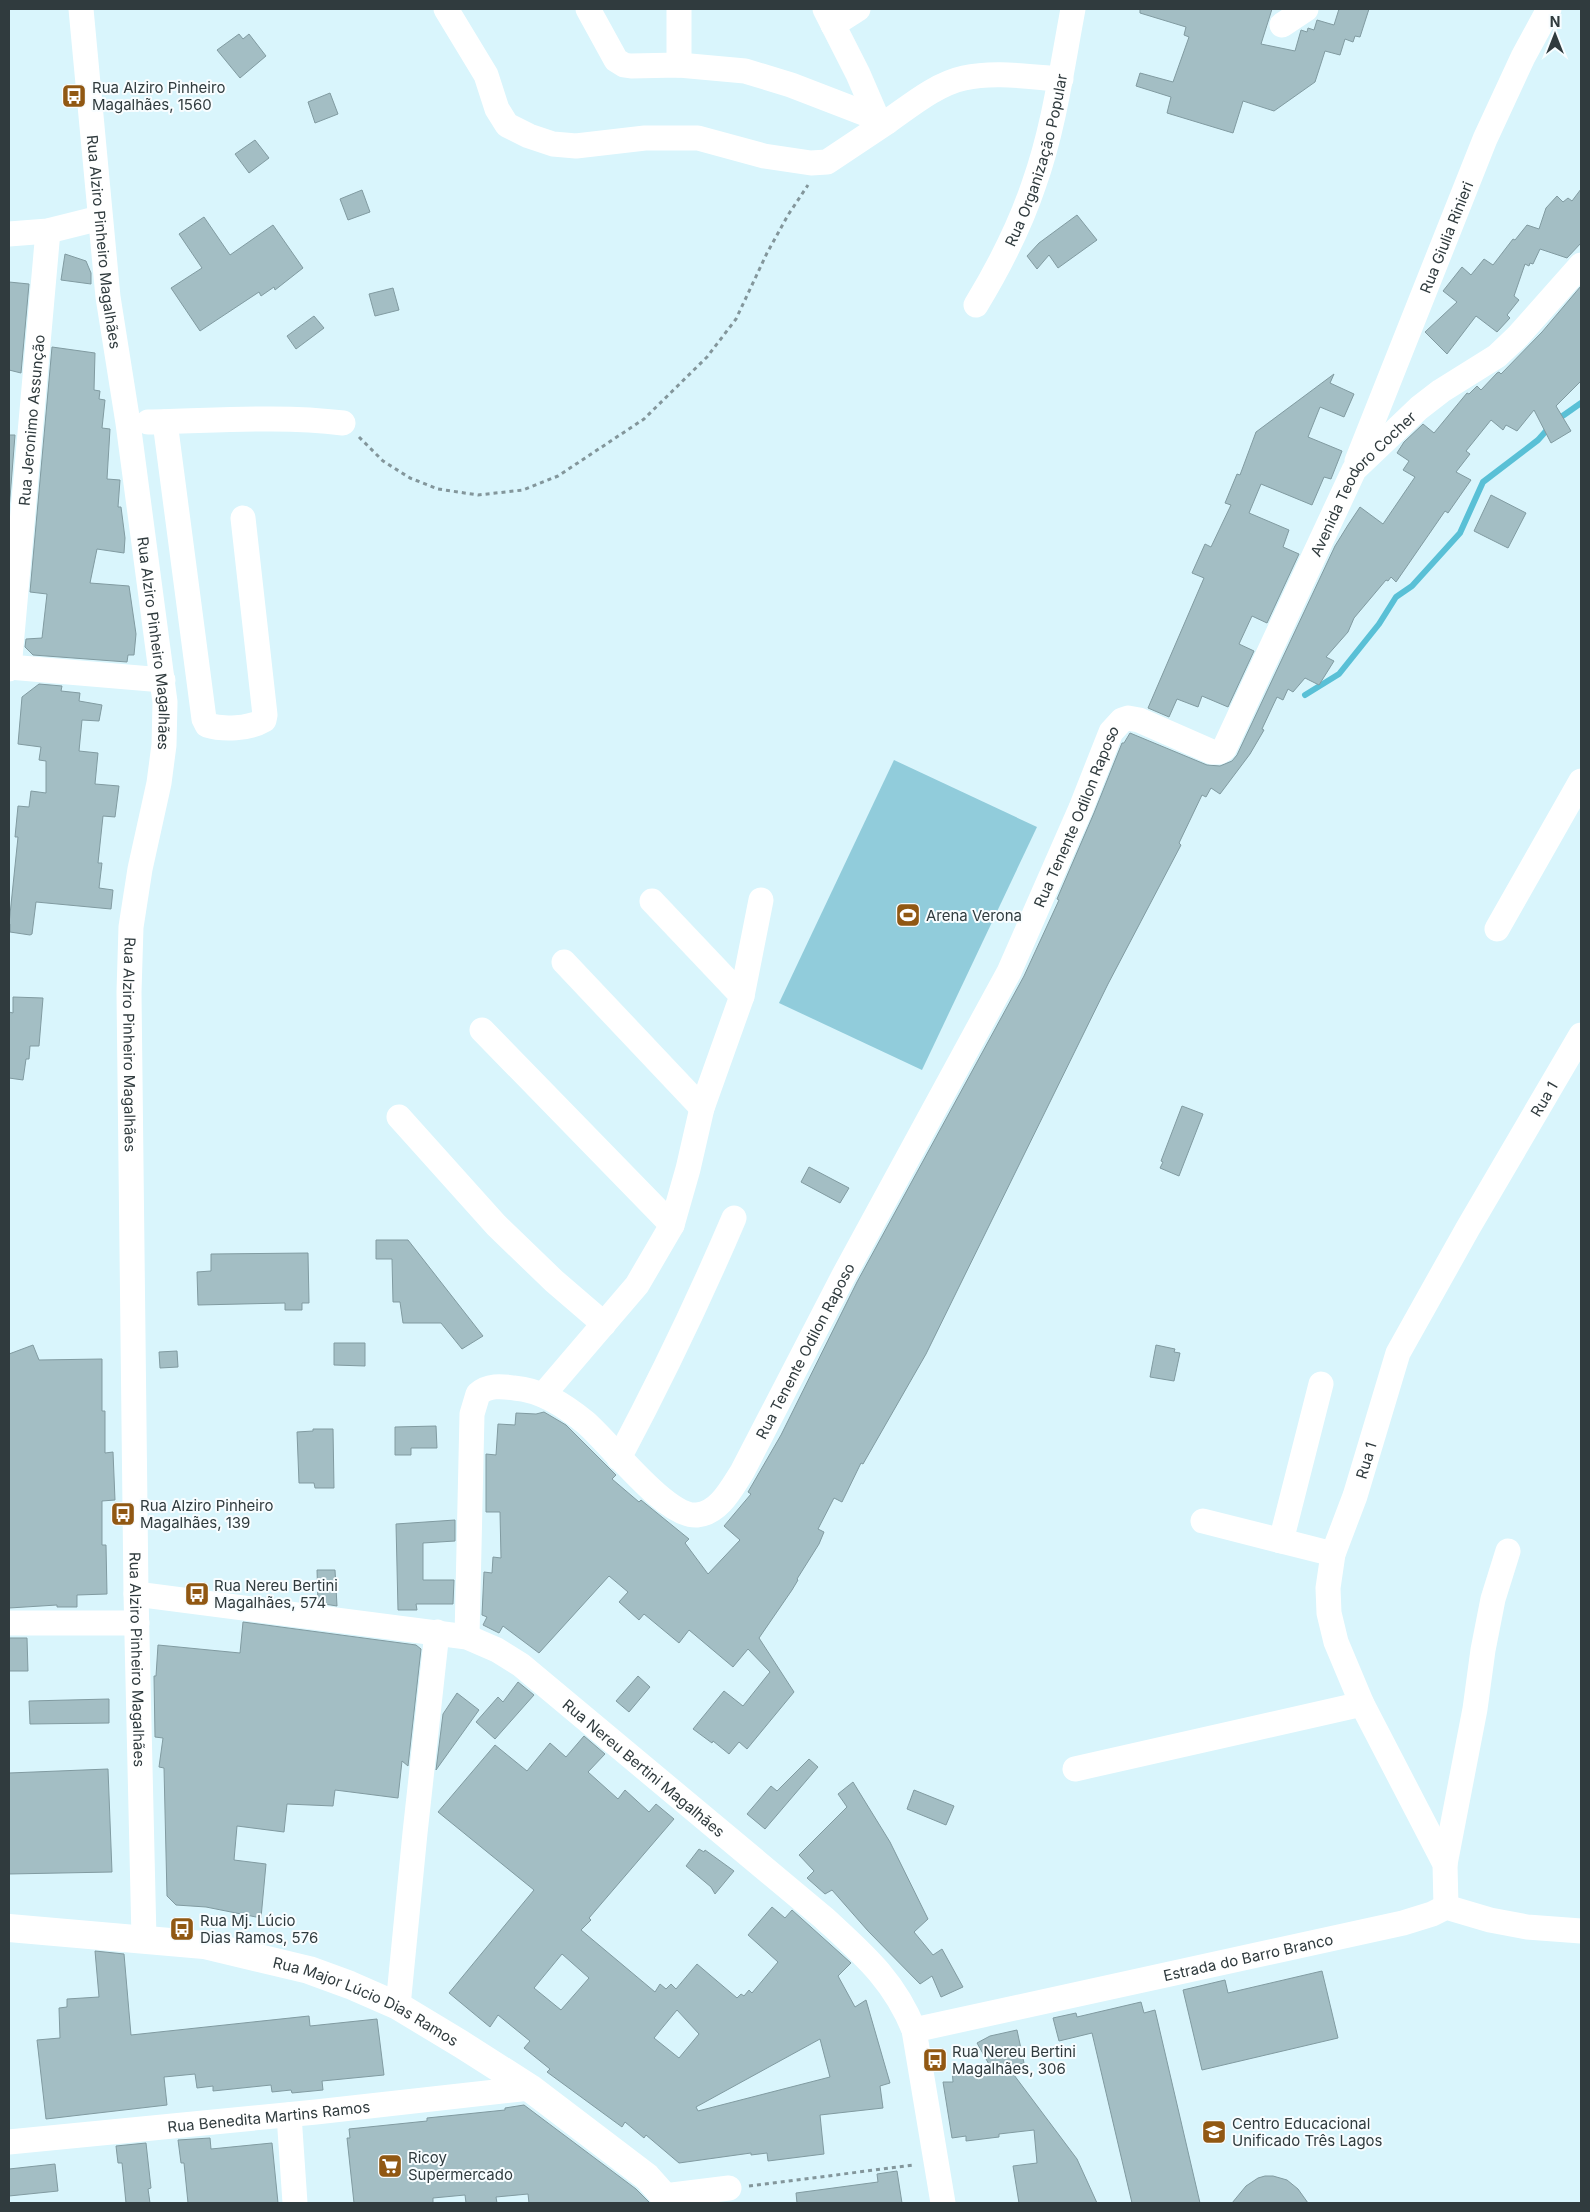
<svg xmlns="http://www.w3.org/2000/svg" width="1590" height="2212" font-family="Inter,sans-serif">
<rect width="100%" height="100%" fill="#d9f5fc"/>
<path fill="#91ccdb" d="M894,760L1037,827L922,1070L779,1003Z"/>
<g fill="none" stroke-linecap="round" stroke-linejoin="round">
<path stroke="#59c0d6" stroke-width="6" d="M1305,695L1339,674L1379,624L1396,597L1412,586L1460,533L1483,482L1538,440L1554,422L1581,403"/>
</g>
<path fill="#a3bec4" stroke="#819ba1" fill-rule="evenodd" d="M1140,9H1272L1261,44L1295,51L1301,30L1307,32L1308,28L1314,30L1317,20L1334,25L1339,9H1369L1360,37L1355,36L1353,42L1345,39L1340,55L1325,51L1315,82L1274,111L1243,101L1233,133L1167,113L1171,97L1136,86L1140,73L1173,82L1189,37L1184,35L1186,27L1140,13Z
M239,34L243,39L249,34L266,56L240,78L217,50Z
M330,93L338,114L315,123L308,102Z
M255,140L269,158L249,173L235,154Z
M1581,189V243L1567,258L1540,249L1533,264L1530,263L1529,266L1525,264L1514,296L1519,300L1507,315L1510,318L1497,332L1476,316L1447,354L1425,332L1457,302L1443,291L1462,267L1471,275L1484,259L1493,265L1513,239L1515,240L1527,225L1539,229L1546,208L1557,196L1563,202L1568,198L1572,201Z
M362,190L370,212L348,220L340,199Z
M1077,215L1097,240L1058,268L1049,255L1037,269L1027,256L1039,243Z
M204,217L230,255L273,225L303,268L275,290L274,287L261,296L259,292L200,331L171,288L202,268L179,234Z
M65,254L86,261L91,273V284L61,280Z
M9,282L29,284L21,373L9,370Z
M1581,286V381L1556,406L1571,431L1551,443L1534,410L1517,431L1506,425L1503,430L1491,420L1466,451L1470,454L1456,472L1471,480L1448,513L1445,511L1396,582L1391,577L1388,581L1386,580L1354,618L1348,632L1326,657L1334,661L1319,685L1305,678L1293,692L1288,689L1283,700L1277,697L1262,729L1264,730L1250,754L1220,794L1211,788L1206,797L1202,795L1179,843L1181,845L1108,984L926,1354L863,1464L861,1463L842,1502L834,1498L818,1529L824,1532L819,1544L797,1579L798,1580L792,1590L759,1638L794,1692L747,1749L739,1742L729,1754L713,1741L712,1743L693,1729L724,1691L743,1706L770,1672L748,1649L733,1667L689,1630L679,1643L644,1614L639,1620L619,1602L628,1592L609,1576L539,1653L503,1626L499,1633L483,1625L487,1617L482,1615L484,1572L492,1573L493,1557L501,1558L500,1512H486V1454L496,1455L498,1424L515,1425L516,1413L536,1414L544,1412L566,1425L616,1475L612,1479L639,1502L641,1500L689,1539L685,1543L708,1574L740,1540L724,1526L751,1494L748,1492L781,1435L857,1282L1024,976L1059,900L1057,899L1094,813L1122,743H1124L1130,733L1207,765L1220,766L1232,761L1237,755L1335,546L1348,525L1360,507L1383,524L1415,477L1403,470L1409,461L1397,453L1404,442L1423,424L1434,433L1467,393L1469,394L1477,386L1481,390L1497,373L1499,372L1501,374L1542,332Z
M393,288L399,310L375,316L369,294Z
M314,316L324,328L296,349L287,336Z
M52,347L95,353L94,390L100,391L99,399L105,400L102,428L110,429L107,479L120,480L118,507H121L125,538L124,553L97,549L90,583L129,586L136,634L134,655H128L127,662L33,655L25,647L26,639L42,638L47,594L30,592Z
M1334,374L1330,383L1354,394L1344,417L1320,407L1308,437L1342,451L1331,479L1324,477L1312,505L1261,484L1249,513L1289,530L1283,547L1299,554L1267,623L1252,616L1239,644L1254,651L1228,707L1202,696L1198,707L1177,699L1169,717L1148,708L1204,578L1192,573L1205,544L1211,547L1231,505L1225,503L1237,474L1240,475L1256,432Z
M9,435H15L9,510Z
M1491,495L1526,513L1508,548L1474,531Z
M39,684L62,686L61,691L80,693L79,701L102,705L99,721L82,720L79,751L98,753L95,784L119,786L115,817L103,816L98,863H102L99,888L113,890L111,909L36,902L32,934L30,935L10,932V924H9L18,837H15L18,806L29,807L31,791L46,793V761L39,760L41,747L18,744L22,697Z
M13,997L43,998L39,1046H30L29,1059H26L23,1080L9,1078V1012L13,1013Z
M1182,1106L1203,1114L1179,1176L1160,1168L1163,1162L1161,1161Z
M809,1167L849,1188L840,1203L801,1182Z
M376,1240H408L483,1336L462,1349L441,1323H403L400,1302H393L392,1259H376Z
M308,1253L309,1303H302V1310H285V1303L198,1305L197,1272L211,1271V1254Z
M334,1343H365V1366L334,1365Z
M33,1345L39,1360L102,1359V1411H105V1453L113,1452L115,1500L102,1501V1545H106L107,1594L77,1595V1607H57V1605L9,1608V1354Z
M1156,1345L1175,1349L1174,1352L1180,1353L1174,1381L1150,1377Z
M177,1351L178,1367L160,1368L159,1352Z
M436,1426L437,1448H411V1455H395V1427Z
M313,1429H333L334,1488H315L314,1483H299L297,1432L313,1431Z
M455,1520V1541L423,1543V1580H454L453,1604H416L417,1610H398L396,1524Z
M317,1570H335L337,1606L318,1603Z
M243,1622L416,1645L421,1649L408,1766L402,1761L398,1798L335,1790L333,1806L287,1804L284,1832L237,1826L234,1860L266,1864L261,1918L206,1907L176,1905L167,1896L164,1768L159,1767L163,1738L155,1737L154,1676H156L158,1645L240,1653Z
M9,1638H27L28,1671H9Z
M638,1676L650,1687L629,1712L616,1701Z
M518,1682L534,1695L495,1739L476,1722L498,1697L503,1702Z
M457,1693L479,1710L436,1770L443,1714Z
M109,1699V1723L30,1724L29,1701Z
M584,1736L605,1754L588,1772L618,1799L625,1790L649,1812L656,1804L674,1819L589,1918L591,1920L581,1930L655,1992L660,1984L666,1989L671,1984L676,1989L697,1964L737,1998L741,1994L744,1996L749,1990L752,1993L778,1962L748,1935L772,1907L785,1918L792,1910L851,1963L838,1976L855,2007L866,2000L890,2083L880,2086L883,2108L820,2115L824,2154L768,2161L767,2153L751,2155V2153L679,2163L646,2135L644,2138L625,2122L622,2127L547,2072L550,2069L524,2048L530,2041L498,2015L490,2027L449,1993L534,1890L438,1812L495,1745L527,1771L550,1743L566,1757ZM562,1954L589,1978L561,2010L534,1988ZM677,2010L699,2034L679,2058L654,2038ZM820,2039L830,2077L698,2111L696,2107Z
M809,1759L818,1767L765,1829L747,1814L771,1786L777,1791Z
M108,1769L112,1872L9,1874V1773Z
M853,1782L890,1842L928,1919L914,1932L933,1955L942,1949L963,1987L941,1997L932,1976L920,1984L868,1931L832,1890L825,1894L807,1878L814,1871L799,1855L847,1807L838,1794Z
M914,1790L954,1806L946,1825L907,1809Z
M699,1849L704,1852L705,1850L734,1871L715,1894L711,1887L686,1866Z
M95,1951L124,1954L131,2035L309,2016L310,2026L377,2019L384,2075L322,2081L323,2090L292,2093L291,2090L272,2092L271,2085L213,2091V2086L197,2088L195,2074L164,2077L167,2105L46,2119L37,2040L60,2038L59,2008L67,2007V1999L99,1997Z
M1322,1971L1338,2038L1202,2070L1183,1990L1225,1980L1228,1993Z
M1141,2002L1144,2013L1155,2010L1200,2203H1132L1092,2033L1059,2041L1053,2018L1076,2013L1077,2017Z
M1017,2030L1024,2063L1008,2067L1077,2159L1097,2203H1019L1013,2166L1037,2163L1034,2130L999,2134V2137L966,2141V2136L952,2138L943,2082H953L952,2069L990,2066L977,2043L990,2036Z
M524,2105L636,2189L650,2203H529L528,2194L496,2197L497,2203H466L465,2195L433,2198V2203H354L347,2138H350L349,2129L427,2121V2118L505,2110V2108Z
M210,2138L211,2149L272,2143L278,2203H188L184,2163H181L178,2140Z
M146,2143L151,2188L148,2189L150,2203H126L122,2163H118L116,2146Z
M55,2164L58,2191L9,2196V2169Z
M897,2171L902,2203H797L796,2193L878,2182L877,2174Z
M1265,2176H1273L1287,2180L1298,2189L1308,2203H1232L1246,2186L1258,2178Z"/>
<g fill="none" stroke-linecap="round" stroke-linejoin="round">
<path stroke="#83969b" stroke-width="3" stroke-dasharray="4 4" stroke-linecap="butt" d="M359,437L383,461L410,478L438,489L478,495L523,490L558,476L644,419L707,357L736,319L767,253L788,215L808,185
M749,2186L914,2165"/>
<g stroke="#fff" stroke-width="25">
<path id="s1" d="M81,9L108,297L128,423L165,702L164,745L159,783L140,869L131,927L129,992L136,1594L144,1939"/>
<path d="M446,9L486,75L497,109L507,125L529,136L553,144L576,146L645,138H698L764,156L811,163L827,162L887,122"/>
<path d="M588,9L616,60L624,65L631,66L679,65L745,71L791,85L887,122C910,106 936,84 964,78C995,71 1029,77 1061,79"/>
<path d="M825,9L858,74L877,118"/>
<path d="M833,25L858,9"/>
<path d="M1282,25L1306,9"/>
<path d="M679,65V9"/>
<path d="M9,234L48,231L100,218"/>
<path id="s2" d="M976,305C999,267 1020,226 1034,184C1054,128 1062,67 1073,9"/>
<path d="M148,422C212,421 279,415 343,423"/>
<path d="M165,422L204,719L207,725C223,730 249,729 264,720L265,715L243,518"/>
<path id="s3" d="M1357,461L1485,139L1523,57L1549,9"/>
<path d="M9,667L163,680"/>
<path id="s4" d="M9,669L48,231"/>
<path d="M652,901L742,996"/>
<path d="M1497,929L1581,781"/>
<path d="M564,962L702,1108"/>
<path d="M482,1030L672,1225"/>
<path d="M399,1117L496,1225L554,1281L604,1324"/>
<path d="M543,1395L637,1285L672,1225L688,1169L702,1108L742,996L761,900"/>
<path d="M619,1458C661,1379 699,1300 734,1218"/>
<path d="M1203,1521L1333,1554"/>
<path d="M1281,1541L1321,1384"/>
<path id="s5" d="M136,1594L467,1637L497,1650L521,1665L824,1918C863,1954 894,1980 914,2030L943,2203"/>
<path d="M9,1623H137"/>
<path id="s6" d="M467,1637L472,1414L478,1394C488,1385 501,1386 514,1388C541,1390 564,1405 585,1422C609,1442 666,1518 697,1515C719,1513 731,1489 742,1472L844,1275L1009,972L1081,808L1111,732L1122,720L1128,718L1139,720L1212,752H1219L1224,749L1354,470L1419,408L1441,391L1497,356L1518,336L1581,265"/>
<path d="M1075,1769L1362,1704"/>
<path d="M1445,1864L1475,1709L1483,1650L1493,1599L1508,1551"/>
<path id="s7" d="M1446,1907L1445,1864L1362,1704L1336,1642L1329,1613L1328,1588L1333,1554L1355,1496L1398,1353L1468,1228L1581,1035"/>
<path d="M398,2006L415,1833L437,1632"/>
<path id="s8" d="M914,2030L1403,1923L1432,1914L1446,1907L1490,1920L1527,1927L1581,1931"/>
<path d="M289,2115L295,2203"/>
<path id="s9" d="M9,2142L316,2112L530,2088"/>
<path d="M664,2196L729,2188"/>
</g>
<path stroke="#fff" stroke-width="28" id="s10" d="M9,1928L204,1945L309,1970L350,1985L398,2006L461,2044L530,2088L647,2177L664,2196L667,2203"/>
</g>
<defs>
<symbol id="bus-square" viewBox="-11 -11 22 22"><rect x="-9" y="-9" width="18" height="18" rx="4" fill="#915813" stroke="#f8fdff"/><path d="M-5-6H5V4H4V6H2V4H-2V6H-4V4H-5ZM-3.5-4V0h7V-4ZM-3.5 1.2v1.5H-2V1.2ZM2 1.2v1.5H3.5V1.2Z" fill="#fff"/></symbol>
<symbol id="stadium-square" viewBox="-11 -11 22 22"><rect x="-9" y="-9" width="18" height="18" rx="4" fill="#915813" stroke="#f8fdff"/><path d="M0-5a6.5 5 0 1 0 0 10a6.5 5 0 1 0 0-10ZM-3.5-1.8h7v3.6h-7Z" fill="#fff"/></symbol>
<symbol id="school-square" viewBox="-11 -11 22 22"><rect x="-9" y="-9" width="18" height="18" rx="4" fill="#915813" stroke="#f8fdff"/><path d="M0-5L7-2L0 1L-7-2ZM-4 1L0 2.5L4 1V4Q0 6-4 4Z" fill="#fff"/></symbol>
<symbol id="supermarket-square" viewBox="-11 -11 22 22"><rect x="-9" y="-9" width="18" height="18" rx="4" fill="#915813" stroke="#f8fdff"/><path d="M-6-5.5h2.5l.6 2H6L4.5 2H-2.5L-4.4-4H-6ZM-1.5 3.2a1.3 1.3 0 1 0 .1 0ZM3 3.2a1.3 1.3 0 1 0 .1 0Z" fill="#fff"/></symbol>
</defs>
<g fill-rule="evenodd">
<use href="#bus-square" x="60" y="82" width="28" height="28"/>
<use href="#stadium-square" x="894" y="901" width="28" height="28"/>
<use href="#bus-square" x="109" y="1500" width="28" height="28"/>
<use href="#bus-square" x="183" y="1580" width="28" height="28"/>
<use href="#bus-square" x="168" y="1915" width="28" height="28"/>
<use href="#bus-square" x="921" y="2046" width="28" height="28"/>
<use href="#school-square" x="1200" y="2118" width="28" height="28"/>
<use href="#supermarket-square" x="376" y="2152" width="28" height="28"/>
</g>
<g text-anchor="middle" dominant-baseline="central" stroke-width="4" stroke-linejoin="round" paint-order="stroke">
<g font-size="15" fill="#303b3e" stroke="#f8fdff" text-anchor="start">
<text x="92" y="87">Rua Alziro Pinheiro<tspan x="92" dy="17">Magalhães, 1560</tspan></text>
<text x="926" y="915">Arena Verona</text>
<text x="140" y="1505">Rua Alziro Pinheiro<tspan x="140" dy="17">Magalhães, 139</tspan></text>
<text x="214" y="1585">Rua Nereu Bertini<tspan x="214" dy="17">Magalhães, 574</tspan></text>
<text x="200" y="1920">Rua Mj. Lúcio<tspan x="200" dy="17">Dias Ramos, 576</tspan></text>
<text x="952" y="2051">Rua Nereu Bertini<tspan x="952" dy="17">Magalhães, 306</tspan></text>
<text x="1232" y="2123">Centro Educacional<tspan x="1232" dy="17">Unificado Três Lagos</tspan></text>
<text x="408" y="2157">Ricoy<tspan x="408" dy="17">Supermercado</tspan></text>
</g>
<g font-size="15" fill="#303b3e" stroke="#f8fdff">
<text stroke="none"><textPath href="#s2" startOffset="158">Rua Organização Popular</textPath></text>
<text stroke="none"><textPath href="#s3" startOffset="241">Rua Giulia Rinieri</textPath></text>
<text stroke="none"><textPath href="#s1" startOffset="234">Rua Alziro Pinheiro Magalhães</textPath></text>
<text stroke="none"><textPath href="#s4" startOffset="250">Rua Jeronimo Assunção</textPath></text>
<text stroke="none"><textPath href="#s6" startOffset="1830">Avenida Teodoro Cocher</textPath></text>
<text stroke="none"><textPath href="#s1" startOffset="639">Rua Alziro Pinheiro Magalhães</textPath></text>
<text stroke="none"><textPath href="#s6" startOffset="1311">Rua Tenente Odilon Raposo</textPath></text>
<text stroke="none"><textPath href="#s1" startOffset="1044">Rua Alziro Pinheiro Magalhães</textPath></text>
<text stroke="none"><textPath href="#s7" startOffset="884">Rua 1</textPath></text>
<text stroke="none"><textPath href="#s6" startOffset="711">Rua Tenente Odilon Raposo</textPath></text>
<text stroke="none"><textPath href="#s7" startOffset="479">Rua 1</textPath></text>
<text stroke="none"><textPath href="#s1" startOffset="1659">Rua Alziro Pinheiro Magalhães</textPath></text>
<text stroke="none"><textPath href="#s5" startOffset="555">Rua Nereu Bertini Magalhães</textPath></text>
<text stroke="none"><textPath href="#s8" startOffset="342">Estrada do Barro Branco</textPath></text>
<text stroke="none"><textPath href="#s10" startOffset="368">Rua Major Lúcio Dias Ramos</textPath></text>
<text stroke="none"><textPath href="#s9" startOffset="261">Rua Benedita Martins Ramos</textPath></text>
</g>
</g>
<rect width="1590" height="2212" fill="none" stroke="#303b3e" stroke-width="20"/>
<g transform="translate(1555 35)" stroke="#f8fdff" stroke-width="4" paint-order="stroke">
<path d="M0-4L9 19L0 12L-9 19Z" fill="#303b3e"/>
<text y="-8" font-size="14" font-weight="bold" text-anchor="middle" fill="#303b3e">N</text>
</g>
</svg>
